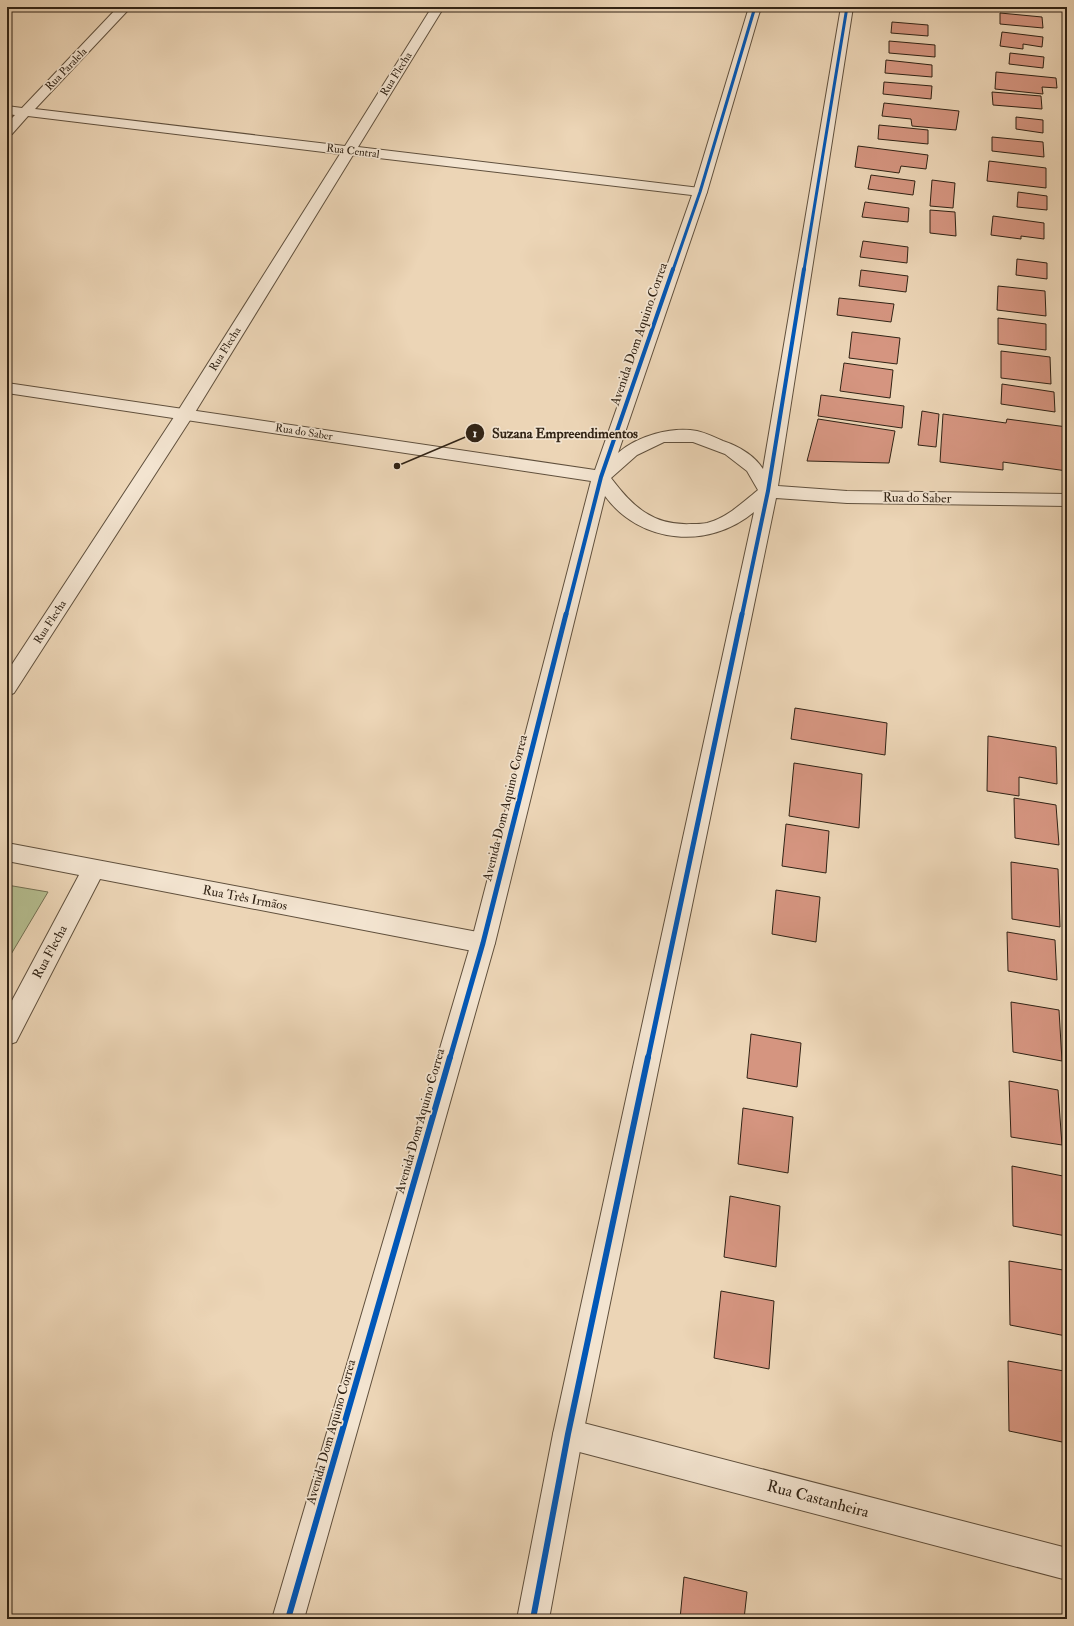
<svg xmlns="http://www.w3.org/2000/svg" width="1074" height="1626" font-family="'IM FELL Double Pica',serif">
<rect width="100%" height="100%" fill="#ecd5b6"/>
<filter id="stains"><feTurbulence type="fractalNoise" baseFrequency=".005" numOctaves="4"/><feColorMatrix values="0 0 0 0 .2 0 0 0 0 .09 0 0 0 0 .02 0 0 0 .5 -.17"/></filter>
<radialGradient id="worn" r=".72"><stop offset=".6" stop-color="#630" stop-opacity="0"/><stop offset="1" stop-color="#630" stop-opacity=".3"/></radialGradient>
<path fill="#b5be90" stroke="#737052" d="M7,885L48,892L7,961Z"/>
<path fill="#d59580" stroke="#312315" d="M1000,13L1042,17L1043,28L1000,24Z
M892,22L928,25V36L891,33Z
M1002,32L1043,37L1042,47L1023,44V49L1000,46Z
M889,41L935,45V57L889,53Z
M1010,53L1044,57L1043,68L1009,64Z
M886,60L932,65V77L885,73Z
M996,72L1056,78L1057,88L1042,87L1043,94L995,89Z
M884,82L932,86L931,99L883,94Z
M992,92L1041,96L1042,109L993,105Z
M884,103L959,111L956,130L912,126L911,119L882,116Z
M1016,117L1043,120V133L1016,129Z
M879,125L928,130V144L878,139Z
M992,137L1043,142L1044,157L992,151Z
M858,146L928,155L926,169L901,166L899,173L855,167Z
M989,161L1046,168V188L987,181Z
M871,175L915,181L913,195L868,189Z
M932,180L955,183L953,208L930,206Z
M1018,192L1047,196V210L1017,207Z
M865,202L909,208L908,222L862,217Z
M930,210L955,212L956,236L930,233Z
M993,216L1044,223V239L1021,236V239L991,235Z
M863,241L908,247L907,263L860,257Z
M1017,259L1047,263V279L1016,275Z
M861,270L908,276L906,292L859,286Z
M998,286L1045,291L1046,316L997,310Z
M839,298L894,304L891,322L837,315Z
M998,318L1046,324V350L998,344Z
M852,332L900,338L897,364L849,358Z
M1001,351L1050,357L1051,384L1001,378Z
M844,363L893,370L890,398L840,391Z
M1002,384L1054,392L1055,412L1001,404Z
M821,395L904,406L902,428L818,416Z
M922,411L939,414L936,447L918,445Z
M943,414L1006,423L1007,419L1067,427V471L1003,462V470L940,462Z
M818,419L895,431L889,463L807,461Z
M795,708L887,723L885,755L791,739Z
M988,736L1056,747L1057,784L1019,777V796L987,791Z
M794,763L862,774L859,828L789,816Z
M1014,798L1056,805L1059,845L1015,838Z
M786,824L829,831L826,873L782,866Z
M1011,862L1058,869L1060,927L1012,919Z
M776,890L820,897L816,942L772,934Z
M1007,932L1055,940L1057,980L1008,971Z
M1011,1002L1059,1010L1062,1061L1013,1052Z
M751,1034L801,1043L797,1087L747,1078Z
M1009,1081L1058,1090L1062,1145L1011,1137Z
M743,1108L793,1117L788,1173L738,1164Z
M1012,1166L1063,1176L1066,1236L1013,1226Z
M730,1196L780,1206L776,1267L724,1257Z
M1009,1261L1063,1270L1066,1336L1010,1325Z
M721,1291L774,1301L769,1369L714,1358Z
M1008,1361L1064,1371L1067,1443L1009,1431Z
M684,1577L747,1592L744,1619H680Z"/>
<g fill="none" stroke-linecap="round" stroke-linejoin="round">
<defs>
<path id="minor" d="M118,7H131L35,109L345,146L432,7H444L358,147L700,188L705,189L707,192L705,195L700,196L353,155L194,414L14,693L7,696V672L176,414L340,154L28,116L12,134L7,135V123L15,115L7,114V106L22,108Z
M7,843L483,933L491,936L495,943L491,950L483,953L100,879L16,1042L7,1045V1010L79,875L7,861Z
M568,1419L1067,1548V1580L568,1449L557,1445L553,1434L557,1423Z"/>
<path id="tertiary" d="M749,7H761L707,192L618,453C637,436 672,426 697,431C706,433 714,437 723,441C738,446 754,455 763,469L841,7H853L778,486L847,491L1067,494V506L847,503L776,498L583,1434L549,1619H517L553,1434L754,512C709,550 640,544 605,496L495,943L304,1619H272L471,943L591,481L7,393V383L595,470L693,192ZM664,442H693L725,454L747,471L758,490C743,502 727,518 707,523C702,524 696,524 692,524C653,526 633,507 611,478L637,455Z"/>
</defs>
<use href="#minor" stroke="#60503d" stroke-width="2"/>
<use href="#tertiary" stroke="#60503d" stroke-width="2"/>
<use href="#minor" fill="#f3e4d0" fill-rule="evenodd"/>
<use href="#tertiary" fill="#f3e4d0" fill-rule="evenodd"/>
<defs>
<path id="cycleway-far3" d="M673,270L700,192L755,7
M804,270L847,7"/>
<path id="cycleway-far2" d="M566,615L601,477L673,269
M742,615L768,491L804,269"/>
<path id="cycleway-far1" d="M450,1058L483,943L566,614
M648,1058L742,614"/>
<path id="cycleway" d="M288,1619L450,1057
M533,1619L568,1434L648,1057"/>
</defs>
<use href="#cycleway-far3" stroke="#f3e4d0" stroke-width="4.5"/>
<use href="#cycleway-far2" stroke="#f3e4d0" stroke-width="6"/>
<use href="#cycleway-far1" stroke="#f3e4d0" stroke-width="8"/>
<use href="#cycleway" stroke="#f3e4d0" stroke-width="9"/>
<use href="#cycleway-far3" stroke="#0057b8" stroke-width="3"/>
<use href="#cycleway-far2" stroke="#0057b8" stroke-width="4"/>
<use href="#cycleway-far1" stroke="#0057b8" stroke-width="5"/>
<use href="#cycleway" stroke="#0057b8" stroke-width="6"/>
</g>
<g text-anchor="middle" dominant-baseline="central" stroke-width="3.5" stroke-linejoin="round" paint-order="stroke">
<g font-size="11" fill="#312315" stroke="#f3e4d0">
<text transform="translate(66 69) rotate(-46)">Rua Paralela</text>
<text transform="translate(396 74) rotate(-58)">Rua Flecha</text>
<text transform="translate(353 151) rotate(7)">Rua Central</text>
<text transform="translate(225 349) rotate(-58)">Rua Flecha</text>
<text transform="translate(304 432) rotate(9)">Rua do Saber</text>
<text transform="translate(50 622) rotate(-57)">Rua Flecha</text>
</g>
<g font-size="13" fill="#312315" stroke="#f3e4d0">
<text transform="translate(639 334) rotate(-71)">Avenida Dom Aquino Correa</text>
<text transform="translate(917 498) rotate(1)">Rua do Saber</text>
<text transform="translate(505 808) rotate(-76)">Avenida Dom Aquino Correa</text>
<text transform="translate(245 898) rotate(11)">Rua Três Irmãos</text>
<text transform="translate(50 952) rotate(-62)">Rua Flecha</text>
<text transform="translate(420 1121) rotate(-74)">Avenida Dom Aquino Correa</text>
<text transform="translate(331 1432) rotate(-74)">Avenida Dom Aquino Correa</text>
</g>
<g font-size="16" fill="#312315" stroke="#f3e4d0">
<text transform="translate(818 1499) rotate(15)">Rua Castanheira</text>
</g>
</g>
<path fill="none" stroke="#312315" stroke-width="1.5" d="M397 466L475 433"/>
<g fill="#312315" stroke="#f3e4d0" stroke-width="1.5">
<circle cx="397" cy="466" r="4"/>
<circle cx="475" cy="433" r="10"/>
</g>
<g font-size="12" text-anchor="middle" font-weight="bold" fill="#fff">
<text x="475" y="437">1</text>
</g>
<g font-size="14" text-anchor="middle" font-weight="bold" fill="#312315" stroke="#f3e4d0" stroke-width="3.5" stroke-linejoin="round" paint-order="stroke">
<text x="565" y="438">Suzana Empreendimentos</text>
</g>
<rect width="1074" height="1626" fill="none" stroke="#ecd5b6" stroke-width="24"/>
<rect x="8" y="8" width="1058" height="1610" fill="none" stroke="#312315" stroke-width="2"/>
<rect x="12" y="12" width="1050" height="1602" fill="none" stroke="#312315"/>
<rect width="100%" height="100%" filter="url(#stains)"/>
<rect width="100%" height="100%" fill="url(#worn)"/>
</svg>
